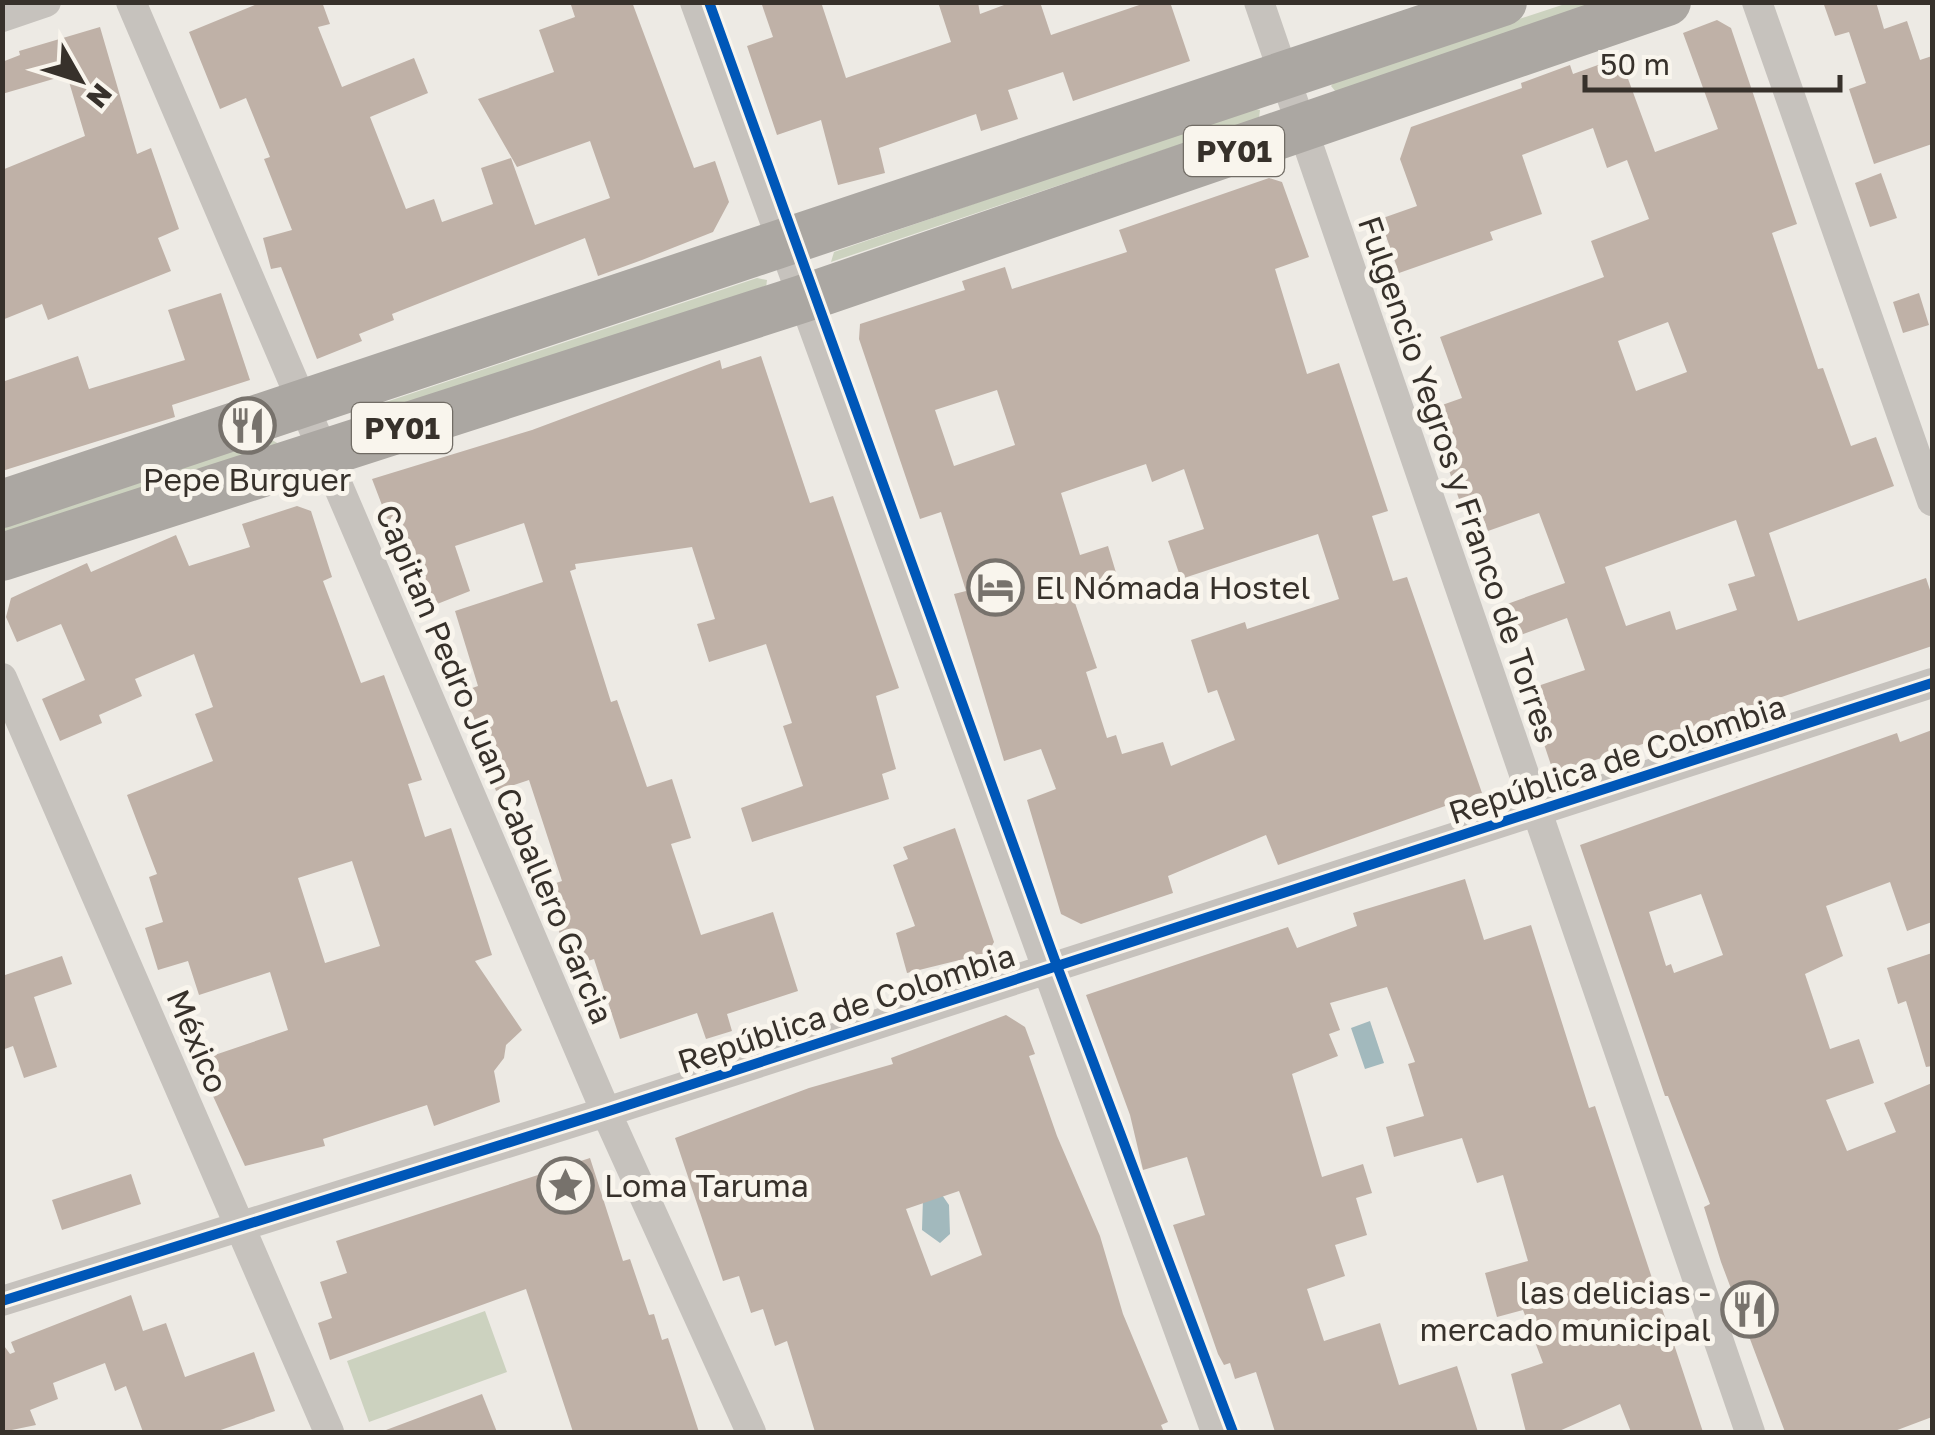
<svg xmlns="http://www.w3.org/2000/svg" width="1935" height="1435" font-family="'Golos Text',sans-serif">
<rect width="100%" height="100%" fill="#edeae4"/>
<path fill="#ccd2bf" d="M1568,3H1609L1336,92L1331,86L1337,79Z
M1251,108L1260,110L1259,118L831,262L834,252Z
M757,278L767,280L766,288L352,422L351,418L356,412Z
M270,439L281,445L3,541L2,526Z
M485,1311L507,1372L369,1422L347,1361Z"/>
<path fill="#a2b9bd" d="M1370,1021L1384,1063L1365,1069L1351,1028Z
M940,1192L949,1205L950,1234L940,1243L922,1230L923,1198Z"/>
<path fill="#bfb1a7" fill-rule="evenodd" d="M262,2H322L330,24L318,27L342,87L414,58L428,93L370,117L406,209L434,199L442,222L493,204L481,168L511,158L535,225L610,198L590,141L517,167L478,99L554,72L539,30L575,17L570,2H632L694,168L715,161L729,202L713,232L642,260L598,276L585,238L392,314L394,320L359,334L362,341L317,359L281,267L271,269L263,238L292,230L264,159L270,157L246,98L220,109L189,32Z
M761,2H821L846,78L951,42L938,2H978L980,14L1012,2H1040L1051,35L1148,2H1170L1190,61L1073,101L1063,72L1008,90L1018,119L981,131L976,114L879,148L885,173L838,185L821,120L777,135L747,46L773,37Z
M1823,2H1876L1884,29L1907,21L1920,60L1932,56V144L1874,164L1849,89L1866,83L1849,32L1835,36Z
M1717,20L1731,28L1797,224L1772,233L1818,369L1823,368L1851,446L1876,437L1894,486L1769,533L1798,621L1926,578L1932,596V646L1554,774L1526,690L1585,670L1567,618L1507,640L1496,608L1565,583L1539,513L1488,531L1475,496L1460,502L1428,410L1462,398L1440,337L1604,277L1591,241L1649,219L1627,160L1607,168L1593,128L1522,155L1542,214L1490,232L1493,240L1399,273L1380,219L1417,206L1400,159L1411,127L1522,88L1521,83L1570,65L1573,74L1620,57L1655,152L1718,129L1683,33ZM1668,322L1687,372L1636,391L1618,341ZM1736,520L1755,576L1728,584L1737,610L1676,630L1670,611L1626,626L1605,567Z
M100,27L137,154L151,148L179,229L158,238L171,271L48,320L42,304L2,320V170L85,136L67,75L2,94V62L20,55L19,51Z
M1881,173L1897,218L1870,227L1855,183Z
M1269,178L1282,182L1309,257L1275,269L1307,374L1339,363L1388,511L1372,516L1393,581L1407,577L1482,793L1278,865L1266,835L1168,876L1173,893L1081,924L1061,914L1027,800L1056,789L1041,749L1004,761L954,594L966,591L941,512L920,519L859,339L860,324L965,290L962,281L1005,267L1012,289L1127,252L1119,230ZM997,390L1015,445L954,466L935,410ZM1146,464L1152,482L1184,469L1204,529L1168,541L1181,579L1318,534L1339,599L1247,629L1245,622L1191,640L1208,693L1217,690L1235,740L1171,766L1163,742L1122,754L1116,735L1107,738L1086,672L1097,668L1074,600L1120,586L1108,546L1080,555L1061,493Z
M221,293L250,380L172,405L175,417L2,471V382L78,356L89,389L185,360L168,310Z
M1919,293L1929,325L1903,333L1893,302Z
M761,356L810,503L833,496L899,688L876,696L896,769L882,774L889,799L752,842L741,808L803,786L783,726L792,723L766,644L709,662L697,624L715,619L692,547L575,564L576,569L570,571L611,702L617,700L647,787L672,779L691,838L671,844L701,935L773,912L798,991L727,1014L732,1031L706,1039L697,1013L620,1039L594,959L570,967L558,928L551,926L538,889L562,881L529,780L496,791L461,692L478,686L455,611L543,582L524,523L455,546L470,591L422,610L372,479L532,430L720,360L722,369Z
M297,506L311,511L332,577L323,581L361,683L384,675L422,780L408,784L425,837L451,828L492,955L475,961L522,1030L506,1045L504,1058L494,1071L500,1102L434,1126L427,1105L323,1139L325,1146L245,1166L197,1061L288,1030L270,972L199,995L188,961L158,970L145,928L163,922L149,877L157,874L127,795L213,761L195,714L213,707L194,654L135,679L142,696L99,715L102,723L60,741L42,699L85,680L61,624L17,642L6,617L11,598L87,563L91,572L176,535L189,566L250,547L242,524ZM352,861L380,946L325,963L298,878Z
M1932,730V922L1907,931L1890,882L1826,906L1843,956L1805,974L1830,1049L1859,1039L1874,1083L1826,1100L1847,1151L1896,1132L1884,1103L1932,1083V1417L1892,1432H1785L1721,1262L1704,1207L1710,1204L1668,1096H1665L1580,845L1897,733L1900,742ZM1701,894L1723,955L1674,973L1671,964L1666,966L1649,912Z
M955,828L994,942L988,953L907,973L896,933L915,926L893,865L908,859L903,847Z
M1465,879L1484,940L1531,925L1589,1108L1595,1106L1703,1432H1631L1620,1404L1557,1432H1526L1511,1374L1543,1363L1523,1310L1497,1317L1485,1273L1528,1261L1503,1175L1477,1183L1462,1138L1394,1157L1386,1127L1424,1116L1408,1064L1415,1062L1387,987L1330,1003L1340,1030L1329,1034L1338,1056L1292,1074L1322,1177L1363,1164L1372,1193L1356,1198L1367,1235L1335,1245L1345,1276L1307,1289L1324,1341L1380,1323L1399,1385L1457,1366L1478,1432H1275L1256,1372L1235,1379L1230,1363L1224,1365L1218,1354L1173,1225L1205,1215L1187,1157L1143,1170L1130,1115L1086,995L1288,927L1297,948L1357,926L1353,913Z
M1932,953V1066L1926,1067L1906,1001L1898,1004L1887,968Z
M62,956L72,984L34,997L57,1067L24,1078L13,1046L2,1050V976Z
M1006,1015L1025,1027L1035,1054L1029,1056L1057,1136L1100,1236L1123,1314L1168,1422L1161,1425L1164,1432H815L787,1341L775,1346L763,1309L751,1313L739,1276L723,1281L675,1138L809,1088L893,1064L891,1058ZM959,1191L982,1255L931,1276L906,1209Z
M590,1158L623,1261L630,1259L649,1315L654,1314L662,1340L668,1338L699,1432H573L526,1289L330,1360L318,1323L332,1318L320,1282L347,1273L336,1241Z
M131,1174L141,1204L62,1230L52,1200Z
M131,1295L143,1331L166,1323L185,1377L254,1352L275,1411L215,1432H143L126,1386L115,1391L105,1363L53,1383L58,1399L30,1410L36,1425L2,1432V1343L10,1354L15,1352L11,1342Z
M482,1394L497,1432H387L386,1430Z"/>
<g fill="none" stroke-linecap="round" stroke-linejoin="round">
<path stroke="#c6c2bd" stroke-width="30" d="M131,2L606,1112L751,1432
M695,2L1216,1432
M1259,2L1750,1432
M1757,2L1932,501
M2,17L46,2
M2,678L329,1432
M2,1301L606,1112L1932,683"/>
<path stroke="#aba7a2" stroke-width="48" d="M2,504L1503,2
M2,557L802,299L1667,2"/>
<defs>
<path id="cycleway" d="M709,2L1057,966L1233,1432
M2,1301L606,1112L1932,683"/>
</defs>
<use href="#cycleway" stroke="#f9f5ed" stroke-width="16"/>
<use href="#cycleway" stroke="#0057b8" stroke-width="10"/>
</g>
<defs>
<symbol id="restaurant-ring" viewBox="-11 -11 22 22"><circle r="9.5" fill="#f9f5ed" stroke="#77726c" stroke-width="1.5"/><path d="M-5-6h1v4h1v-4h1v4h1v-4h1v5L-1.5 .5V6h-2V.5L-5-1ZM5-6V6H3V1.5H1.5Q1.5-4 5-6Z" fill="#77726c"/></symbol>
<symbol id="hotel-ring" viewBox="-11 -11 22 22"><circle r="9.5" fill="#f9f5ed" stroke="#77726c" stroke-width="1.5"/><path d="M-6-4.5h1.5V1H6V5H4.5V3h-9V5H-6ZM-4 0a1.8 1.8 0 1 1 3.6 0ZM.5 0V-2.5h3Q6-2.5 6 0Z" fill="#77726c"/></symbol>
<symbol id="sight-ring" viewBox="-11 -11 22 22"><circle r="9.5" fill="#f9f5ed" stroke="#77726c" stroke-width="1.5"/><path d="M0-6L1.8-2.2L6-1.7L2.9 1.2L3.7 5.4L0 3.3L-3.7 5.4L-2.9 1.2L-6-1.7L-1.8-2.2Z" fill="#77726c"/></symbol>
</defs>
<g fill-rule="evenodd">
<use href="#restaurant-ring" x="216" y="394" width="63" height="63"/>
<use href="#hotel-ring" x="964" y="556" width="63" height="63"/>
<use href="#sight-ring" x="534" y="1154" width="63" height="63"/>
<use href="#restaurant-ring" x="1718" y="1278" width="63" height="63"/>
</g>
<g text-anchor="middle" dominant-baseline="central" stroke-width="10" stroke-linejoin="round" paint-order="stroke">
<g fill="#f9f5ed" stroke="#716c65" stroke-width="2.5">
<rect x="1184" y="126" width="100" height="50" rx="8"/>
<rect x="352" y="403" width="100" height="50" rx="8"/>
</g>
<g font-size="30" font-weight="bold" fill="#37312b">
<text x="1234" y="151">PY01</text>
<text x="402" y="428">PY01</text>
</g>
<g font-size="32" fill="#37312b" stroke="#f9f5ed" text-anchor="start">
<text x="247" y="479" text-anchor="middle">Pepe Burguer</text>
<text x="1035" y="587">El Nómada Hostel</text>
<text x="604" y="1185">Loma Taruma</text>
<text x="1711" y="1292" text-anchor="end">las delicias -<tspan x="1711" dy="37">mercado municipal</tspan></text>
</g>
<g font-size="32" fill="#37312b" stroke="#f9f5ed">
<text transform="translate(1459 479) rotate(71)">Fulgencio Yegros y Franco de Torres</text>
<text transform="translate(1617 759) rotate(-18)">República de Colombia</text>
<text transform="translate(495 764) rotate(67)">Capitan Pedro Juan Caballero Garcia</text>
<text transform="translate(846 1008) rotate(-18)">República de Colombia</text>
<text transform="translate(198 1041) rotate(67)">México</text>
</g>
</g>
<rect width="1935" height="1435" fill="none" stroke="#37312b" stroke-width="10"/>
<g transform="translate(80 80) rotate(129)" stroke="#f9f5ed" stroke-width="8" paint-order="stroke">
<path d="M0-8L18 38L0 25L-18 38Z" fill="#37312b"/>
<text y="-15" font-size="28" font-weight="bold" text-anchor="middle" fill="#37312b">N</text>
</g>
<path d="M1585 75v15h255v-15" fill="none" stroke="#37312b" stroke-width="5"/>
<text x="1600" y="75" font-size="30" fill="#37312b" stroke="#f9f5ed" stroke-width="8" paint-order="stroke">50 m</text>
</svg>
